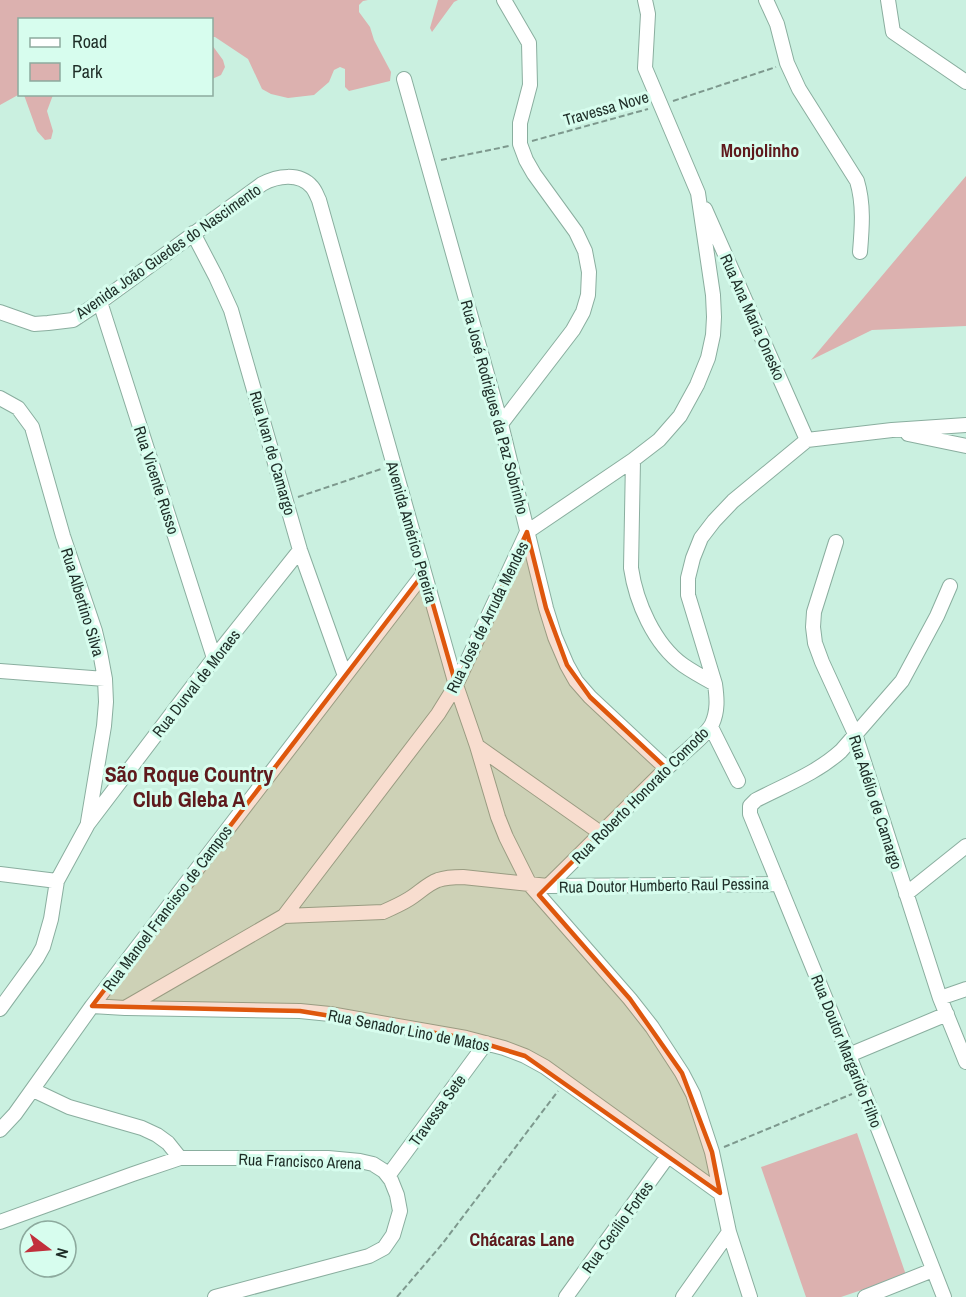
<svg xmlns="http://www.w3.org/2000/svg" width="966" height="1297" font-family="'Archivo Narrow',sans-serif">
<rect width="100%" height="100%" fill="#caf0e0"/>
<path fill="#dcb1af" d="M0,0H368L363,1L359,5V12L370,27L374,40L391,72L390,81L349,91L345,87V69L340,67L334,70L329,82L314,95L288,98L271,94L262,89L248,59L215,37H212V20H20V94L53,95L47,111L53,131L51,139L45,140L37,131L24,95H18L0,105Z
M438,0H458L454,2L432,32L430,28Z
M212,45L223,60L225,67L221,75L212,79Z
M966,176V326L872,330L811,360Z
M857,1133L906,1275L841,1297H806L761,1167Z"/>
<g fill="none" stroke-linecap="round" stroke-linejoin="round">
<defs>
<path id="minor" d="M766,0L777,24L787,63L799,89L857,181C864,204 862,228 860,252
M888,0L893,32L966,82
M404,79L501,424L546,608L555,637L567,665L576,681L590,697L666,768
M705,209L807,440
M193,233L216,277L231,310L300,550L345,676
M100,302L214,658
M0,312L34,324L48,323L73,320L100,302L262,184C277,176 299,172 312,187C315,190 317,196 319,200L456,685L477,746L498,817L506,837L530,885L630,999L652,1027L682,1073L693,1094L712,1152L729,1232L750,1297
M0,398L18,408L32,427L63,536L95,631L100,652L105,679L106,702L104,726L88,822
M501,424L573,330L583,312L588,295L589,272L585,251L576,232L534,174L526,160L520,144V123L530,85L529,43L504,0
M908,434L966,446
M807,440L892,430L966,425
M633,460L631,568C636,602 654,644 683,665C693,672 704,678 715,684
M836,542L814,612L813,627L815,643L822,662L855,734L940,998L966,1062
M0,671L105,679
M711,727L738,781
M477,746L602,834
M0,874L57,881
M548,886L779,884
M906,894L966,846
M284,916L383,912C392,908 401,904 409,899C419,893 427,884 438,880C447,877 454,877 463,877L548,886C588,847 626,808 666,769C676,759 707,735 712,724C718,711 717,698 715,684L688,595V578L693,558L701,538L714,521L733,501L807,440
M940,998L966,989
M92,1006L125,1008L284,916L438,714L456,685L527,532L633,460L659,440L680,416L697,385L708,358L713,335L714,317L713,295L698,193L645,68L648,14L645,0
M127,1008L300,1011L330,1014L466,1038L504,1048L525,1056L545,1067L720,1193
M0,1009L37,958L43,947L51,919L57,881L88,824L214,658L300,550
M849,1055L947,1014
M33,1090L69,1107L142,1128L157,1135L168,1143L180,1158
M0,1130L15,1114L92,1006L424,573
M388,1176L486,1043
M0,1222L133,1174L180,1158H328L360,1161L373,1164L384,1171L391,1180L397,1195L400,1211L393,1235L384,1248L369,1256L215,1297
M566,1297L668,1156
M683,1297L729,1232
M865,1297L933,1270
M944,1297L863,1090L750,814V806L756,800C785,785 817,773 841,751L902,681L937,616L950,586"/>
</defs>
<use href="#minor" stroke="#8aae9f" stroke-width="16"/>
<path stroke="#7d988d" stroke-width="2" stroke-dasharray="6 3" stroke-linecap="butt" d="M673,101L776,67
M532,141L648,109
M441,160L509,146
M298,497L381,469
M724,1147L852,1094
M397,1297L443,1243L558,1091"/>
<use href="#minor" stroke="#fff" stroke-width="14"/>
</g>
<path fill="#de570d" fill-opacity="0.2" stroke="#de570d" stroke-width="4.5" stroke-linejoin="round" d="M527,532L546,608L567,665L590,697L666,768L539,895L630,999L682,1073L712,1152L720,1193L525,1056L466,1038L300,1011L92,1006L424,573L456,685Z"/>
<g text-anchor="middle" dominant-baseline="central" stroke-width="6" stroke-linejoin="round" paint-order="stroke">
<g font-size="16" fill="#1e2d27" stroke="#d7fdee">
<text transform="translate(606 108) rotate(-16)">Travessa Nove</text>
<text transform="translate(168 251) rotate(-35)">Avenida João Guedes do Nascimento</text>
<text transform="translate(753 317) rotate(66)">Rua Ana Maria Onesko</text>
<text transform="translate(495 407) rotate(75)">Rua José Rodrigues da Paz Sobrinho</text>
<text transform="translate(273 453) rotate(74)">Rua Ivan de Camargo</text>
<text transform="translate(157 480) rotate(72)">Rua Vicente Russo</text>
<text transform="translate(412 532) rotate(74)">Avenida Américo Pereira</text>
<text transform="translate(83 602) rotate(73)">Rua Albertino Silva</text>
<text transform="translate(487 617) rotate(-64)">Rua José de Arruda Mendes</text>
<text transform="translate(196 683) rotate(-52)">Rua Durval de Moraes</text>
<text transform="translate(640 795) rotate(-45)">Rua Roberto Honorato Comodo</text>
<text transform="translate(876 802) rotate(72)">Rua Adélio de Camargo</text>
<text transform="translate(664 885) rotate(-1)">Rua Doutor Humberto Raul Pessina</text>
<text transform="translate(167 908) rotate(-53)">Rua Manoel Francisco de Campos</text>
<text transform="translate(409 1030) rotate(11)">Rua Senador Lino de Matos</text>
<text transform="translate(847 1051) rotate(68)">Rua Doutor Margarido Filho</text>
<text transform="translate(437 1110) rotate(-54)">Travessa Sete</text>
<text transform="translate(300 1161) rotate(2)">Rua Francisco Arena</text>
<text transform="translate(617 1227) rotate(-54)">Rua Cecílio Fortes</text>
</g>
<g font-size="18" font-weight="bold" fill="#5e191c" stroke="#d7fdee">
<text x="760" y="150">Monjolinho</text>
<text x="522" y="1239">Chácaras Lane</text>
</g>
<g font-size="22" font-weight="bold" fill="#5e191c" stroke="#d7fdee">
<text x="189" y="774">São Roque Country<tspan x="189" dy="25">Club Gleba A</tspan></text>
</g>
</g>
<rect x="18" y="18" width="195" height="78" fill="#d7fdee" stroke="#8daa9e" stroke-width="1.5"/>
<rect x="30" y="38" width="30" height="9" fill="#ffffff" stroke="#8daa9e" stroke-width="1.5"/>
<text x="72" y="48" font-size="18" fill="#1e2d27">Road</text>
<rect x="30" y="63" width="30" height="18" fill="#dcb1af" stroke="#8daa9e" stroke-width="1.5"/>
<text x="72" y="78" font-size="18" fill="#1e2d27">Park</text>
<g transform="translate(48 1249) rotate(106)"><circle r="28" fill="#d7fdee" stroke="#8daa9e" stroke-width="1.5"/>
<path d="M0-4.5L10 22L0 15L-10 22Z" fill="#c1303c"/>
<text y="-9" font-size="16" font-weight="bold" text-anchor="middle" fill="#1e2d27">N</text>
</g>
</svg>
